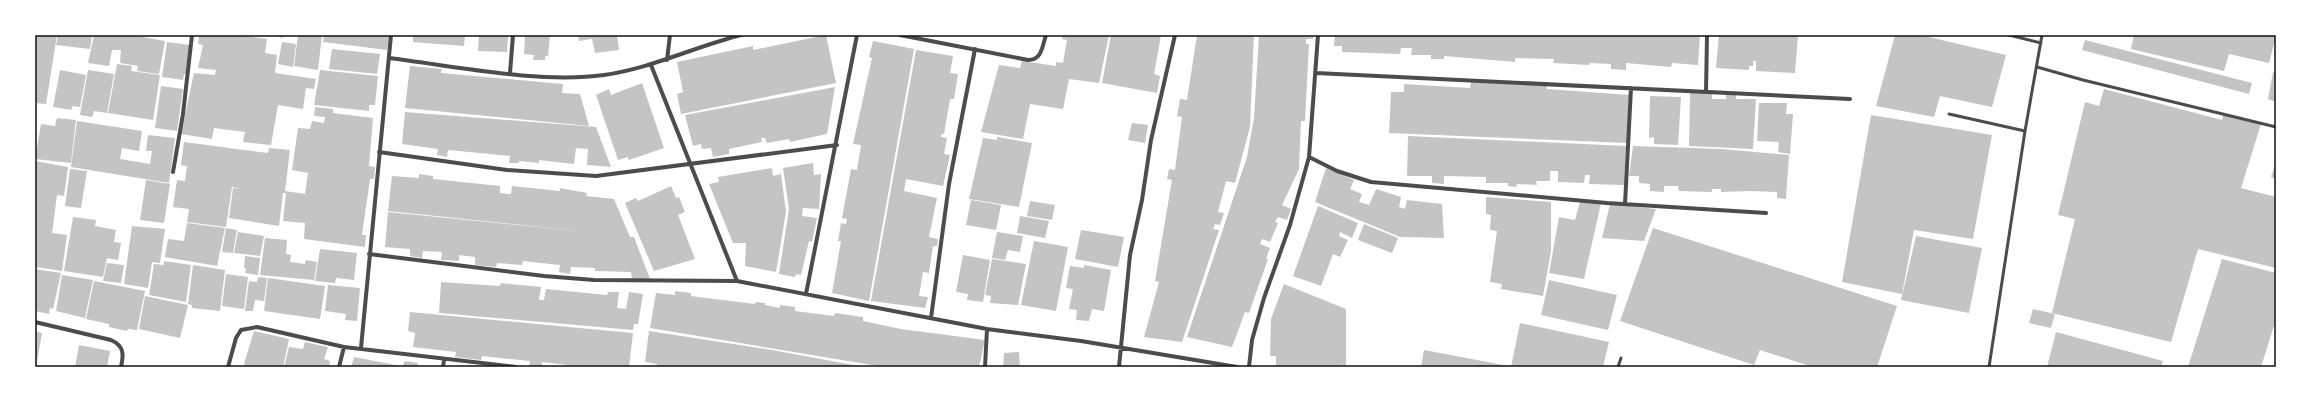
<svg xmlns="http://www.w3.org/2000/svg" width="2311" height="402" font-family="'Noto Sans',sans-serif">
<rect width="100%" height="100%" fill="#fff"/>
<path fill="#c4c4c4" d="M36,35H57L46,104L35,103Z
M58,35H92L90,49L56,45Z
M94,35H143V37L165,41L159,74L137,71L138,66L120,63L121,50H112L109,66L88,63Z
M199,35H239L267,39L265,53L277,55L275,73L316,79L314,89L306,88L303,109L278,105L271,145L243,142L245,132L214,128L212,139L181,134L194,73L215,75L216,70L198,68L203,45L198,44Z
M271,35H283V38Z
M298,35H322L318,70L294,66Z
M324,35H383L389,37L387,50L323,42Z
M413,35H465L464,46L413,42Z
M479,35H508L507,52L478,51Z
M525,35H550L548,56H545V60H533L534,55L524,54Z
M578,35H617L619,50L595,53L592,39L579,41Z
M826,35L836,83L681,114L677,94L683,92L677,62L753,46V50Z
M1063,35H1109L1099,83L1069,79L1063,109L1030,104L1023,139L981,132L999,65L1020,68L1022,61L1056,66V62L1063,63L1067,40L1062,39Z
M1111,35H1161L1154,74L1160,76L1157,93L1102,83Z
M1197,35H1254L1250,127L1235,183L1226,181L1218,212L1224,213L1220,225L1215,224L1213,229L1219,230L1182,342L1144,337L1159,282L1155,281L1172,180L1167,179L1169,169L1175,170L1182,117L1177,116L1180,99L1187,100Z
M1259,35H1313V39H1306V44H1309L1305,121H1301L1299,169L1282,205L1291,209L1287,220L1278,217L1275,222L1278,223L1270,242L1262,239L1260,244L1270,248L1266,259H1268L1249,313L1245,312L1232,347L1187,337L1247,157L1254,118Z
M1335,35H1700L1698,65L1672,63L1671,67L1626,63V70L1611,69V64L1590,63L1589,65L1553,63L1554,59L1515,58V62L1444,56V59H1431V55H1411L1412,48H1401L1400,54L1342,52V46H1334Z
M1719,35H1798L1795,73L1756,71V61H1753V66H1749V70L1716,68Z
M1895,35H1920L2006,55L1992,107L1940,96L1934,117L1876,106Z
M2134,35H2276V36L2269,63L2229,54L2224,71L2131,49Z
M2085,40L2252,83L2249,94L2082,50Z
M873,41L914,49L869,301L832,293L841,241H838L841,223L846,224L847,219L842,218L851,169L857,170L861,145L853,144L872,58L869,57Z
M167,42L190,45L186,74H184L183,80L162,77Z
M282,42L296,44L293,67L278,64Z
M332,49L380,54L377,74L329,69Z
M916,50L953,56L950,73L958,74L954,99H950L944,134H941V137L947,138L944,154L950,155L943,186L906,179L904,191L937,198L929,237L938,239L937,246H933L929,273L923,272L919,296L928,297L925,308L871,301Z
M117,64L132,66L131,71L160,75L153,120L108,113Z
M410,66L442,69L441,73L563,84L562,93L580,94L589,126L405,108Z
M60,70L86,75L80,107L73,106L71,110L53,107Z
M88,70L114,74L107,113L94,111L92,117L80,115Z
M320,70L378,76L375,105H369V111L314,105Z
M2273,72H2276V102L2268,99Z
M1471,82L1547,86V89L1630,95L1627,143L1389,133L1391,92H1404V84L1470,88Z
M642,83L664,148L629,160L628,157L618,160L596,95L609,89L611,95Z
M161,86L183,89L177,131L155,128Z
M835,87L827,134L790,142L789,139L767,143L765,138H761L762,142L729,149V154L713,157L711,148L702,149L701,144L693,146L685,115Z
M2104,89L2222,120L2223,115L2261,124L2241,188L2276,197V268L2198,249L2171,342L2052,313L2075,219L2058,215L2085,102L2099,106Z
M1690,93H1712V99H1726V94H1736V99H1756L1753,149L1689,146Z
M1650,96L1681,97L1678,145L1654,144V137L1649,138Z
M1759,103H1787L1786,114H1793L1790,154L1778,152L1779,142L1757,141Z
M315,107L333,109V113L373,118L369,166L375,167L374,179H370L362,235H366L365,247L304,239L305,223L283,221L286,193H283L279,226L229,218L233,188L242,189L232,187L226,227L187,222L189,209L173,207L177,180L185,181L187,166L181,165L184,142L268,153L269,148L290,150L285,191L305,194L308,173L292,170L298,128L310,129L312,121L324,123L325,117L314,116Z
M405,112L596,127L611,167L587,165L588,149L576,148L574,164L539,160V163L519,161V163H509L510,156L448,150L447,157L437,155L438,149L402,144Z
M1871,115L1992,135L1973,239L1914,230L1902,294L1842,282Z
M57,118L76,120L71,163L35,159L41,124L55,126Z
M77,121L142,131L139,151L122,148L120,159L150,164L152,151H146L148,135L175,138L169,183L71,167Z
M1132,123L1148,125L1145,143L1128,140Z
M1408,136L1626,146L1624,185L1589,184L1590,175H1585L1584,183L1558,182V171H1550V181H1536L1537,185L1517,184L1516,187L1508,186V183H1486V177L1444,176V184L1432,183V176H1407Z
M997,137L1032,143L1019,207L969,199L983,138L997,140Z
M1633,146L1722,149L1789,155L1786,199L1777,198V192L1750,191L1721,192V189H1712V192L1679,191L1678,186H1664V192L1650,191V184L1639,183V176H1629Z
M35,161L68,167L64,196L57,195L52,233L67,235L62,271L35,267Z
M2276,161V179L2271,177Z
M813,163L814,175L821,174L819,209L803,208L802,216L817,218L812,242L809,241L801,275L796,274L795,277L779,274L789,209L783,168Z
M772,168L773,176L781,174L786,212L776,272L745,266L746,243H733L709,184L719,182L718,177Z
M1326,168L1354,180L1350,189L1362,194L1359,202L1369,205L1376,189L1401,197L1399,207L1405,209L1407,200L1442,204L1444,238L1400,237L1315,202Z
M70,169L87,171L81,208L65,206Z
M419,174L433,176V179L500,186V193L511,194L512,186L560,191V188L587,193L586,196L614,199L630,237H634L650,279H632L631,272L595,271V268L571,267L570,274L559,272L560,265L523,261L522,265L497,263L496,267L475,265V257L459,255V261L441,260L442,252L423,251L422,258L410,256V249L385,247L388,212L598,233L388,211L392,176L419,178Z
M146,180L170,184L164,223L140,220Z
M671,186L676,198L679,197L685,212L678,215L695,259L654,271L625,203L636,198L638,201Z
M1486,197L1551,202V251L1543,296L1501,289L1502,284L1490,282L1497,231L1490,230L1491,215L1486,214Z
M971,200L1001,205L996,230L966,225Z
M1030,201L1055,205L1052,220L1027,216Z
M1580,202L1601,203L1584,279L1549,273L1559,217L1575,220Z
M1610,204L1656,209L1644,241L1602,238Z
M1318,206L1358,223L1352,238L1340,232L1339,236L1348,240L1340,257L1333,254L1321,286L1293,276Z
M1020,216L1049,221L1045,238L1017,233Z
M73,217L96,220L95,226L116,230L114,242L121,243L118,260L107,258L103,277L64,271Z
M187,223L225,228L217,266L165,257L168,239L184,241Z
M1364,224L1398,238L1392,253L1358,240Z
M132,226L165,229L160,263L152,262L148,288L124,284Z
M226,228L237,230L233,253L222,252Z
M1653,228L1897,306L1877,367H1813L1760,350L1754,365L1620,321Z
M1081,230L1124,237L1118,267L1075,259Z
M238,232L264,236L260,256L234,253Z
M997,232L1023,236L1020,252L1008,250L1005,260L992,258Z
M1916,236L1982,248L1969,313L1901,300Z
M265,238L287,240L286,254L291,255L290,262L305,264L306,260L317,262L314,280L260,275Z
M1034,241L1068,247L1056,311L1021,305Z
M320,249L357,253L354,280L336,278L335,283L315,281Z
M963,255L990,260L983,302L967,300L968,294L956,292Z
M245,256L260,258L258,275L245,273L246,268H244Z
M992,259L1026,264L1018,305L990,303L991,296L985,295Z
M2222,259L2276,273V319L2261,367H2188Z
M164,261L191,265L186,302L149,295L154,264L164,265Z
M107,263L124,265L121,283L103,281Z
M193,265L225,270L220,311L192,308V305L188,304Z
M1084,265L1111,270L1104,311L1092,309L1089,321L1076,320L1077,310L1069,309L1073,289L1066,288L1070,266L1084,268Z
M35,269L61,273L53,309L50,308L49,314L35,311Z
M226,274L248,277L244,309L222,306Z
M62,275L93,280L85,318L56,311Z
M258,277L267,278L264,301L255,300L253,311H245L249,281L257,282Z
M268,278L325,286L320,319L264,311Z
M1549,280L1617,295L1608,330L1541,315Z
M94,281L145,291L137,330L128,329L127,331L109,327V324L86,319Z
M441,282L500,286L501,283L541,287L539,300H544L546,289L607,295L608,292H619L617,308L626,309L629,292L643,294L638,324H634L633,330L439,313Z
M1284,284L1346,309V365L1324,367H1276V356H1270L1271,319Z
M328,285L360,288L357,321L345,320L346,314L325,311Z
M675,291L691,293V296L698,297L755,304L756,302L765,303V305L780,308V305L795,307V311L834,316L835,313L863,317V321L901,329L985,340L979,367H884L650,328L656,293L675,295Z
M145,296L188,305L180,338L139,329Z
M2033,309L2055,314L2051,328L2029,323Z
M410,312L633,333L629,367H567V365L542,362V367H529L530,361L482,356L481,360L455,357L456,352L413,347L415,333L408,331Z
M1520,323L1609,342L1603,367H1511Z
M35,331L42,333L36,367H35Z
M254,331L289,339L283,367H248L244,364Z
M649,331L772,350L864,367H657V364L645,362Z
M2056,332L2163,361L2161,367H2047Z
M305,342L328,347L324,359L330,361L329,367H284L289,347L303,349Z
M79,345L110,351L107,367H75Z
M1424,350L1509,366L1508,367H1421Z
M1019,352L1020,367H1003L1004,353Z
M354,357L401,366V367H351Z
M405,361L418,363L417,367H402Z"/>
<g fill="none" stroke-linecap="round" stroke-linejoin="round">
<path stroke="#4c4c4c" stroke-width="3" d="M2009,35L2041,43
M2037,67L2083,80L2276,127
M1949,114L2025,131
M1618,367L1621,358
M1989,367L2025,131L2042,35"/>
<path stroke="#4c4c4c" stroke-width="4" d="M900,35L1028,60C1042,60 1042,47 1046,35
M389,58C454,66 540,84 604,75C652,68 694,47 741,35
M667,60L670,35
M651,65L737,281
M510,73L513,35
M1316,73L1850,99
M1706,92L1707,35
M379,152L507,170L596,176L837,145
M1309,157L1337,171L1371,182L1607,203L1766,213
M173,172L183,114L192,35
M1625,204L1631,88
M369,254L544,276L594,280L737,281L987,329L1081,341L1237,367
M806,294L857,35
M931,318L949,184L975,49
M35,322L111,340C124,346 124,354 121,367
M361,348L391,35
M228,367L236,338L241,330L257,327L344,347L516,367
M339,367L344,347
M443,367L444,360
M985,367L987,329
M1119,367L1130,255L1142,200L1151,140L1175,35
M1249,367L1252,340L1264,298L1290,225L1309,157L1318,35"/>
</g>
<rect width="2311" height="402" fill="none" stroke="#ffffff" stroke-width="72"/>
<rect x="36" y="36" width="2239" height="330" fill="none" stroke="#111" stroke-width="1.5"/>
</svg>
